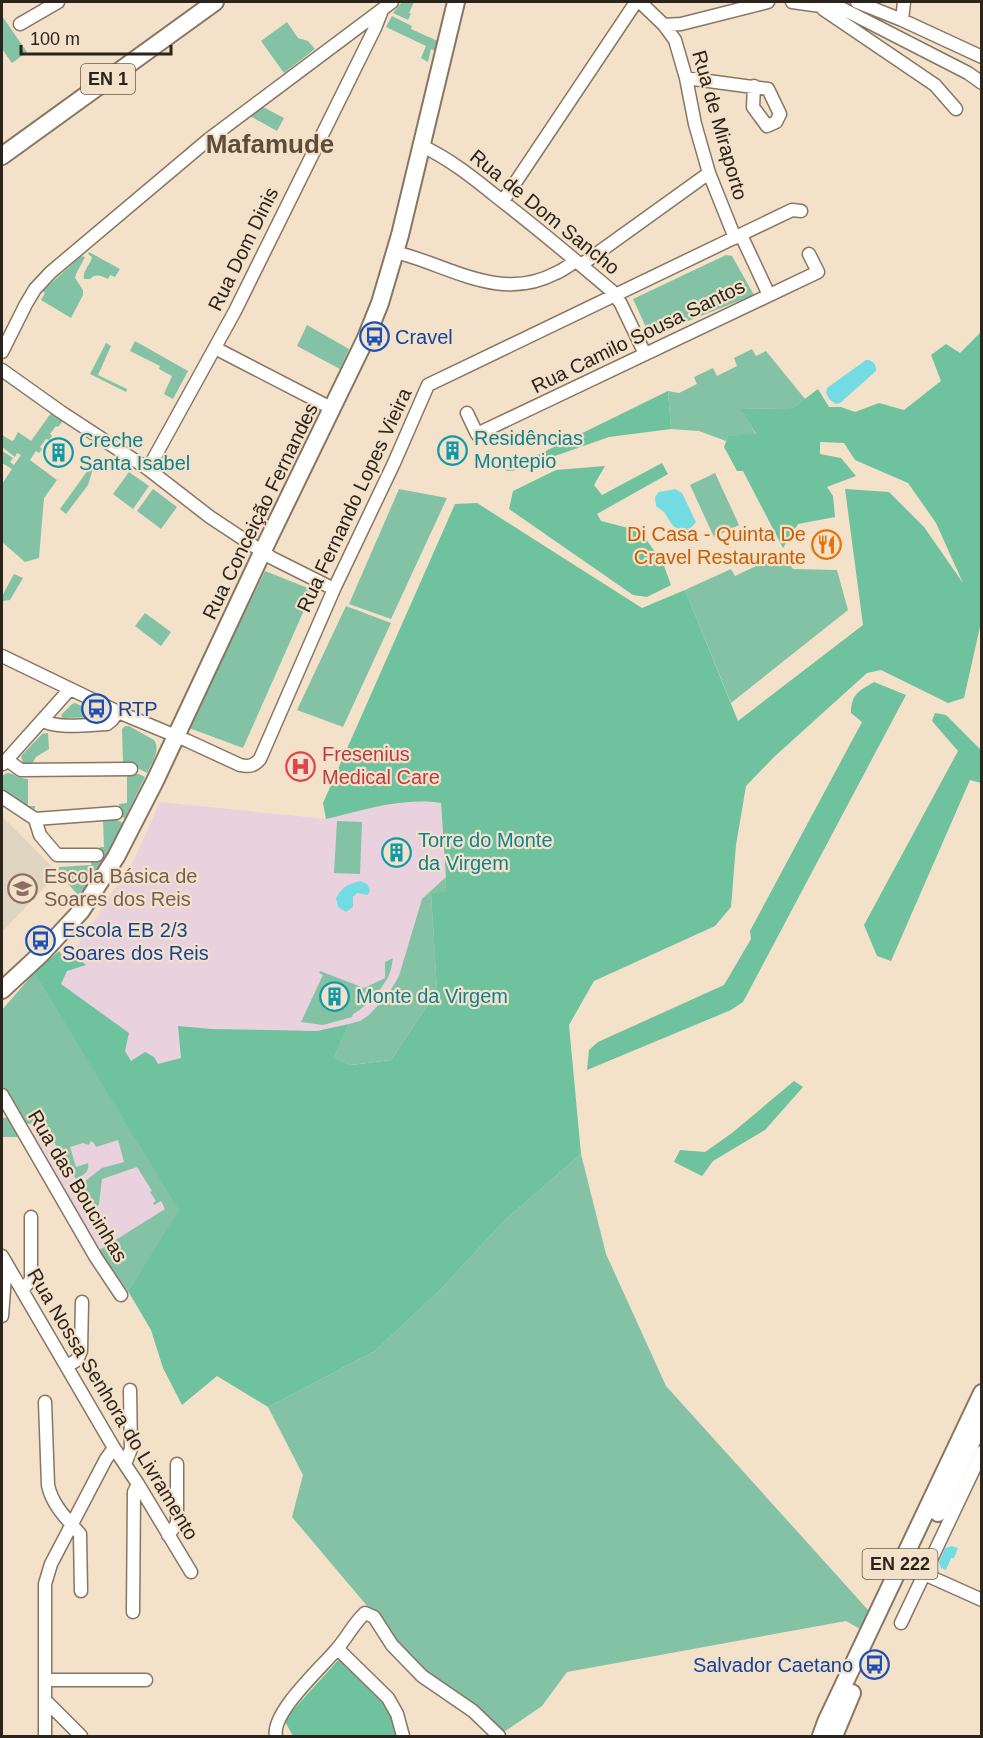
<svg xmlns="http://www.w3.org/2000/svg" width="983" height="1738" font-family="Arial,sans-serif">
<rect width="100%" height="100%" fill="#f3e1c9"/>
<path fill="#e9d2de" d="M431,801L441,802L446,877L437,991L180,1210L128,1291L103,1260L32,1141L35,1134L30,1124L24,1123L2,1085V1010L34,973L59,951L65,957L81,941L120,880L124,882L160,802L326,819L391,803Z"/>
<path fill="#dfd5c1" d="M2,816L58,873L2,932Z"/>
<path fill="#83c2a5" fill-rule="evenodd" d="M402,2H414L409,13L411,14L408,20L393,13Z
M2,16L27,52L12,63L2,49Z
M392,16L412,26L411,29L440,42L438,52L431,49L428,62L421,58L426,46L386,27Z
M287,22L298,38L308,41L315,49L284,73L261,41Z
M263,107L284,118L277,131L250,116Z
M89,252L120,269L115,277L110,275L108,279C101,276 96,273 90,279H84C82,270 91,265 92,257L88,254Z
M726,255L732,256L754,295L650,336L633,299Z
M81,256L85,257L77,272L75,278L83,290V295L71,318L41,300L45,293L43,291L45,289Z
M307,325L349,349L340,369L297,346Z
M135,341L188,371L173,399L164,394L172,376L159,369L160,366L130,351Z
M106,343L111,346L98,375L127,389L126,392L90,374Z
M752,349L756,356L766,351L805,399L793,408L742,409L756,435L728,436L726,441L699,431L671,429L668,391L679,393L697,384L694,377L713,368L717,376L737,366L734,358Z
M51,413L63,421L58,427L56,426L50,434L52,436L49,440L46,439L40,447L42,449L39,453L36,451L30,460L57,480L44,498L39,558L25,562L2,542V484L12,469L2,463V451L13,458L10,462L14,465L21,455L17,453L15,457L2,447V435L12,441L14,440L18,432L31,441Z
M96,459L88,485L66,514L60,509Z
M129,472L149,486L133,509L113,494Z
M715,473L739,525L714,537L690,485Z
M153,489L177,507L161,529L137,511Z
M399,489L447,498L391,619L349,604Z
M781,554L793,569L837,570L848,610L731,703L685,590L731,569L735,576Z
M265,571L313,590L243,748L189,728Z
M14,574L23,578L10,600L2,601V596Z
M346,606L391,623L343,727L297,710Z
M145,613L171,632L161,646L135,626Z
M75,703L100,715V717L63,718L61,715L72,704Z
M125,726H129L154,740C161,750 152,762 147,773L130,764L123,763L122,729Z
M48,733L49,749L36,757L32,764L23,763L21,756L42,734Z
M7,773C14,773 20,779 28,779V806H35V809L26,806L2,789V776Z
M127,774H139L145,777L125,818L119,816V804L127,803Z
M103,820H117L123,823L105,858L100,855V847H104Z
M337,821L362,822L360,874L334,873Z
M95,859L102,862L80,897L58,873L59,867L91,865V860Z
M446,877L445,893H431L437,991L391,1060L351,1065L334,1058L349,1024L360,1021L369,1015L389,993L399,976L422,899Z
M393,958C392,964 391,972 388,977C383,988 364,1009 353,1014L352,1017L323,1025L301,1022L323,975L319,973L320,971L364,988L385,978V962ZM332,985C342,985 347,991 345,1000L338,1006C328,1006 323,1001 325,991Z
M34,973L180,1210L128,1291L98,1251L165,1209L161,1201L154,1205L153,1203L156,1201L150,1192L152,1191L137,1167L102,1179L99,1204L97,1207L94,1206L80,1185L102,1168L124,1162L118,1140L96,1147L94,1143L91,1141L89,1145L83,1143L70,1147L76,1167L88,1163C90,1172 83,1175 76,1179L41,1120L37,1118L30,1124L24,1123L2,1085V1010Z
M11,1117L22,1137H2V1118Z
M581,1154L606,1254L666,1386L869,1611L862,1630L846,1621L567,1672L542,1706L498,1736L422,1676L379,1617L368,1607L292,1517L303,1475L268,1407L375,1351L439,1291L504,1221Z"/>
<path fill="#6fc29e" d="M981,332L982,618L964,698L948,703L881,670L867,673L774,757L746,786L736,845L731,907L715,926L594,981L569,1025L581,1154L504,1221L439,1291L375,1351L268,1407L217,1376L182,1405L163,1368L151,1330L128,1291L179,1210L34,973L59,951L64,957L70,952L86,965L67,971L61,984L129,1033L125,1051L131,1061L145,1052L154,1057L158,1064L181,1058L178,1026L212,1029L317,1031L349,1024L334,1058L351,1065L391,1060L437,991L431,893L445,892L446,877L441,803C402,797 364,810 326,819L323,803L455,504L477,503L642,608L685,590L738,721L863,625L845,489L889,492L924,527L963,583L936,523L908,483L855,460L844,443L820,442V454L841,458L856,476L827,487L833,496L835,517L798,524L783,548L743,471H737L724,447L728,436L756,434L741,409L793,408L818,389L829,407H841L855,412L879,403L904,410L941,381L931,355L946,344L960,353Z
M668,391L671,429L609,437L512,471H505Z
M662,463L668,474L597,514L601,521L640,531L663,563L671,585L647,597L633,595L509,509L513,491L556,470L605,466L594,485L602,495Z
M874,682L906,695L743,1002L731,1010L587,1070L589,1050L598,1042L724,985L751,939L750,931L862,722L851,713C851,694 859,691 874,682Z
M935,713L946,715L981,750V783L970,780L891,961L877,956L864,925L958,751L932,721Z
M794,1081L803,1087L765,1130L713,1161L702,1176L674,1162L680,1150L705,1152L732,1133Z
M341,1657L386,1703L393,1715L397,1736H293L284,1720Z"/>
<path fill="#73dce3" d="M866,360C872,359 877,365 876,371L840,403L836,404L830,400L826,393L827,388Z
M675,489L682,493L696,522L686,533L673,526L664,512L656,506L655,497L659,492Z
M360,881L367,884L370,890L368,895L357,893L353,897V907L346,912L338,907L336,898C342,887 348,884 360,881Z
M952,1546L958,1548L954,1558H951L946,1570L941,1568L939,1562L945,1548Z"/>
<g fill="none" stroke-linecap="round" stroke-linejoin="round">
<defs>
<path id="minor" d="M640,2L664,25L675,40L686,78L695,124L709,173L735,238
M792,2L843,9L968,73L982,83
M857,2L902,20L982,57
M823,9L935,85L956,109
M902,20L904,2
M20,24L58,2
M664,25L681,24L768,2
M686,78L768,89L780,114L776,122L767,126L753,107L754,86
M422,146C452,160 477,181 502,201C540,230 576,261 613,292L621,304L645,354
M503,201L636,2
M741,235L769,295
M395,252C449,265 500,303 556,273C563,270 569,265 576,261
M581,265L709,173
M215,348L333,409
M2,352L26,304L35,289L51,272L209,139L392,2
M2,370L61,412L148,469L210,517L272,558L334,589
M467,413L477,434L818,272L809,254
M148,469L235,311L375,28L382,10
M2,656L118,712L188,741L240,765C249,767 254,766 260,759L334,589L394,463L428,385L792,210L801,211
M42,721C62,729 86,725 107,724L112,720L118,712
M7,760L21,770L131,769
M3,764L70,689
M2,797L35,819
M35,819L40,835L57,855H97
M35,819L116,813
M2,1095L95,1256L121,1295
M2,1256L114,1448L138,1484L191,1572
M22,1290L31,1280V1217
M2,1316L6,1263
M67,1366L77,1360L81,1351L82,1302
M45,1402L48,1485C52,1505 67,1519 80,1534L81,1591
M125,1464L131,1449L130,1390
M168,1535L177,1524V1464
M924,1574L982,1600
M133,1612L134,1492L138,1484
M901,1623L982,1452
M338,1649L388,1698L397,1714L403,1736
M45,1680H146
M46,1701L81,1736
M45,1736V1584L51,1564L106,1459L114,1448
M276,1736C271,1713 321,1668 336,1650C347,1638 353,1624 365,1613L374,1617L392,1645L422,1676L473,1711L499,1736"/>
<path id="major" d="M2,156L215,2
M2,990L41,954L81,911L116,857L155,781L268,540L366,338L380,303L400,235L456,2
M938,1513L982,1420
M821,1736L826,1722L982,1393
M834,1736L852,1693"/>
</defs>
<use href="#minor" stroke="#877662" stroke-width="15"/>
<use href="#major" stroke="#877662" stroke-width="20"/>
<use href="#minor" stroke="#fff" stroke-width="12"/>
<use href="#major" stroke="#fff" stroke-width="16"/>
</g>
<defs>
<symbol id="bus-ring" viewBox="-11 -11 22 22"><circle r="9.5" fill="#f3e1c9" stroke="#1a4fb4" stroke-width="1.5"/><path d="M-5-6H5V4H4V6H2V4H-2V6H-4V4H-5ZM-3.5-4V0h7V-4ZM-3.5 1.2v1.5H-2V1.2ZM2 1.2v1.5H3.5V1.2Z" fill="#1a4fb4"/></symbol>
<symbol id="building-ring" viewBox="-11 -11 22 22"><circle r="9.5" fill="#f3e1c9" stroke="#0f9aa8" stroke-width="1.5"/><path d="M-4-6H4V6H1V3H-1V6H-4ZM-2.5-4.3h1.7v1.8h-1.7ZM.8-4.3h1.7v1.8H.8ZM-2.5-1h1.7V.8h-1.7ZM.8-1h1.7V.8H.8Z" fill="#0f9aa8"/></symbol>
<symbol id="restaurant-ring" viewBox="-11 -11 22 22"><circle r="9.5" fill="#f3e1c9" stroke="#e8710a" stroke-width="1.5"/><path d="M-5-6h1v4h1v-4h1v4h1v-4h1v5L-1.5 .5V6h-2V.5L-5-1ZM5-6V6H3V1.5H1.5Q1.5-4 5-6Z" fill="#e8710a"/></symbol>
<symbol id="hospital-ring" viewBox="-11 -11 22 22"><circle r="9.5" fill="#f3e1c9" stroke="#e0444e" stroke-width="1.5"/><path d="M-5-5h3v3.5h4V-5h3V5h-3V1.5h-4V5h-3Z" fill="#e0444e"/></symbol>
<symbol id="school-ring" viewBox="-11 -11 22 22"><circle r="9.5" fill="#f3e1c9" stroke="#8d6e63" stroke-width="1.5"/><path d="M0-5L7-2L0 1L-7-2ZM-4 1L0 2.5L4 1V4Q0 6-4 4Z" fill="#8d6e63"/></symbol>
</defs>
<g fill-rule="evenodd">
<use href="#bus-ring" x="358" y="320" width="33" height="33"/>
<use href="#building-ring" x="436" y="434" width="33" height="33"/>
<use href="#building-ring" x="42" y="436" width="33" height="33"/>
<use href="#restaurant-ring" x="810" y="528" width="33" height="33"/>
<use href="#bus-ring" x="80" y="692" width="33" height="33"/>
<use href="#hospital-ring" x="284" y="750" width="33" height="33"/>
<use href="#building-ring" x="380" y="836" width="33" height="33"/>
<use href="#school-ring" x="6" y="872" width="33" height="33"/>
<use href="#bus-ring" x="24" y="924" width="33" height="33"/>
<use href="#building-ring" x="318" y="980" width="33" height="33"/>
<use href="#bus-ring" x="858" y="1648" width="33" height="33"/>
</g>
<g text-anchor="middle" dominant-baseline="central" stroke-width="4.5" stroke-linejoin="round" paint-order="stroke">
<g fill="#f3e1c9" stroke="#675d50" stroke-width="1.5">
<rect x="81" y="64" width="54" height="30" rx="4.5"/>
<rect x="862.5" y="1549" width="75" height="30" rx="4.5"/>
</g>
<g font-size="18" font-weight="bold" fill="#2b241c">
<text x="108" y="79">EN 1</text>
<text x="900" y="1564">EN 222</text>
</g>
<g font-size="20" fill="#2b241c" stroke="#f3e1c9">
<text transform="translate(720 125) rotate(74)">Rua de Miraporto</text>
<text transform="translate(545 212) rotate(39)">Rua de Dom Sancho</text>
<text transform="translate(243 249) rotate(-64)">Rua Dom Dinis</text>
<text transform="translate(638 336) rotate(-26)">Rua Camilo Sousa Santos</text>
<text transform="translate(354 500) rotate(-65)">Rua Fernando Lopes Vieira</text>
<text transform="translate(260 511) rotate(-64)">Rua Conceição Fernandes</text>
<text transform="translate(78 1186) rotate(59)">Rua das Boucinhas</text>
<text transform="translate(113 1404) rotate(59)">Rua Nossa Senhora do Livramento</text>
</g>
<g font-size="20" fill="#164399" stroke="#f3e1c9" text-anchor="start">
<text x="395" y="337">Cravel</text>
<text x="118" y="709">RTP</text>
<text x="62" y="930">Escola EB 2/3<tspan x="62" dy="23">Soares dos Reis</tspan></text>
<text x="853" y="1665" text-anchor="end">Salvador Caetano</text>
</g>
<g font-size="20" fill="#0d838f" stroke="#f3e1c9" text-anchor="start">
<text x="474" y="438">Residências<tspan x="474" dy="23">Montepio</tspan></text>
<text x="79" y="440">Creche<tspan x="79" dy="23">Santa Isabel</tspan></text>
<text x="418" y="840">Torre do Monte<tspan x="418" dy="23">da Virgem</tspan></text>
<text x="356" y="996">Monte da Virgem</text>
</g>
<g font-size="20" fill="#c56008" stroke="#f3e1c9" text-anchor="end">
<text x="806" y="534">Di Casa - Quinta De<tspan x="806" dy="23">Cravel Restaurante</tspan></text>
</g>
<g font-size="20" fill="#be3a42" stroke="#f3e1c9" text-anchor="start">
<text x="322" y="754">Fresenius<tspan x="322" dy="23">Medical Care</tspan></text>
</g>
<g font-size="20" fill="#785e54" stroke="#f3e1c9" text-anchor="start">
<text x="44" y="876">Escola Básica de<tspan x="44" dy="23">Soares dos Reis</tspan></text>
</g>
<g font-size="26" font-weight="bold" fill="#5d4d3a" stroke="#f3e1c9">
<text x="270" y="144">Mafamude</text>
</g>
</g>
<rect width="983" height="1738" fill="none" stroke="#2b241c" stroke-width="6"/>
<path d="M21 45v9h150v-9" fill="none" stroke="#2b241c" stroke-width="3"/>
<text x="30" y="45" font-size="18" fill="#2b241c" stroke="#f3e1c9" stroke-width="4.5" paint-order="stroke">100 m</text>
</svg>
